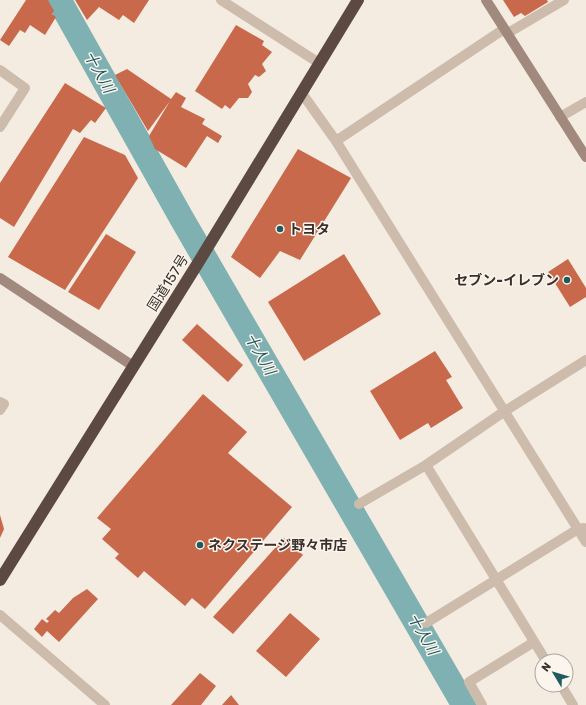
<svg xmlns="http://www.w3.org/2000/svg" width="586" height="705" font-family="Rubik,'Noto Sans JP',sans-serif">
<rect width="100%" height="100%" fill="#f4ebe1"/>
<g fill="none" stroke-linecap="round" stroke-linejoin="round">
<path stroke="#7fb0b2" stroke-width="25" d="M59,0L182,219L464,705"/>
</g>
<path fill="#c8694b" d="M26,0H48L54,11L52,14L56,17L45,35L30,25L25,33L20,30L9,46L0,40Z
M75,0H149L134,23L123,15L119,20L99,7L87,20Z
M503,0H547L548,2L525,16L521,13L514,17Z
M236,25L264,41L262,45L272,52L262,64L266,71L259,77L255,75L248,84L252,92L248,98H239L230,109L225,105L222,109L195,91Z
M127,69L171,99L176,92L186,98L181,107L205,119L202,124L222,136L218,143L207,136L186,168L155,149L149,136L170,101L148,131L115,75Z
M65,83L106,108L95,123L91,120L80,133L73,129L14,227L0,218V183Z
M84,137L125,155L138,178L65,290L8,257Z
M298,149L351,178L300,260L280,251L260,278L231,257Z
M106,234L136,252L99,310L68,292Z
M344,254L381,314L304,361L268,302Z
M568,259L586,288V297L570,307L548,272Z
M197,324L243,365L228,382L182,340Z
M435,351L452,377L446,380L463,408L431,428L428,423L400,440L370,391Z
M203,394L247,432L228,453L292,507L205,609L192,598L185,606L144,571L138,578L115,558L119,554L102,539L111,529L97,518Z
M0,515L4,529L0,538Z
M284,538L303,555L233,634L213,617Z
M87,589L98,599L59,642L47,631L42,637L34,629L42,619L47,623L49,621L46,619L55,610L59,613L73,598Z
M290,613L320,639L286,677L256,651Z
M200,673L216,686L201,705H171Z
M231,695L239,705H222Z"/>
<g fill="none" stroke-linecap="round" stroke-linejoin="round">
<path stroke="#cdbbac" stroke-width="10" d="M221,0L319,63
M508,33L564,0
M0,70L25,88L0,127
M301,92L336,141L586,542
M560,117L586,102
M336,141L504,29
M0,402L4,404L0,410
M359,504L426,465
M0,615L105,705
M426,623L578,529L584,528
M546,661L426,465L505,411L586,360
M561,685L573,705
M482,705L469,682L534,642"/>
<path stroke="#a18a7d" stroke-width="10" d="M486,0L586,157
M0,278L133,366"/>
<path stroke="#5c4a42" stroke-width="12" d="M0,580L198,263L358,0"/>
</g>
<g fill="#1f5a5e" stroke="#fbf5ee" stroke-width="1.5">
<circle cx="280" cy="229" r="4"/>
<circle cx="567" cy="280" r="4"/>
<circle cx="200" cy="545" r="4"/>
</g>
<g text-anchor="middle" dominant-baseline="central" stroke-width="3" stroke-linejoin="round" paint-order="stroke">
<g font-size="14" font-weight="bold" fill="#3b302b" stroke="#fbf5ee" text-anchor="start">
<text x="288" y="229">トヨタ</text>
<text x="559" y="280" text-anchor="end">セブン-イレブン</text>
<text x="208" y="545">ネクステージ野々市店</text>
</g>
<g font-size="14" fill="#3b302b" stroke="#fbf5ee">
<text transform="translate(168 283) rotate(-58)">国道157号</text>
</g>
<g font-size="15" font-style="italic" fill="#1f5a5e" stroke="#fbf5ee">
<text transform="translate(99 72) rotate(61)">十人川</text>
<text transform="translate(260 354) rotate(60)">十人川</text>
<text transform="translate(423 634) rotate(60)">十人川</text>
</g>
</g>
<g transform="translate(554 673) rotate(308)"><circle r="19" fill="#fbf5ee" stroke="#aea6a0"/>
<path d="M0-3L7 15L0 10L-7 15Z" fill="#1f5a5e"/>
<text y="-6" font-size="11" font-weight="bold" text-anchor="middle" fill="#3b302b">N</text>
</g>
</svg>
